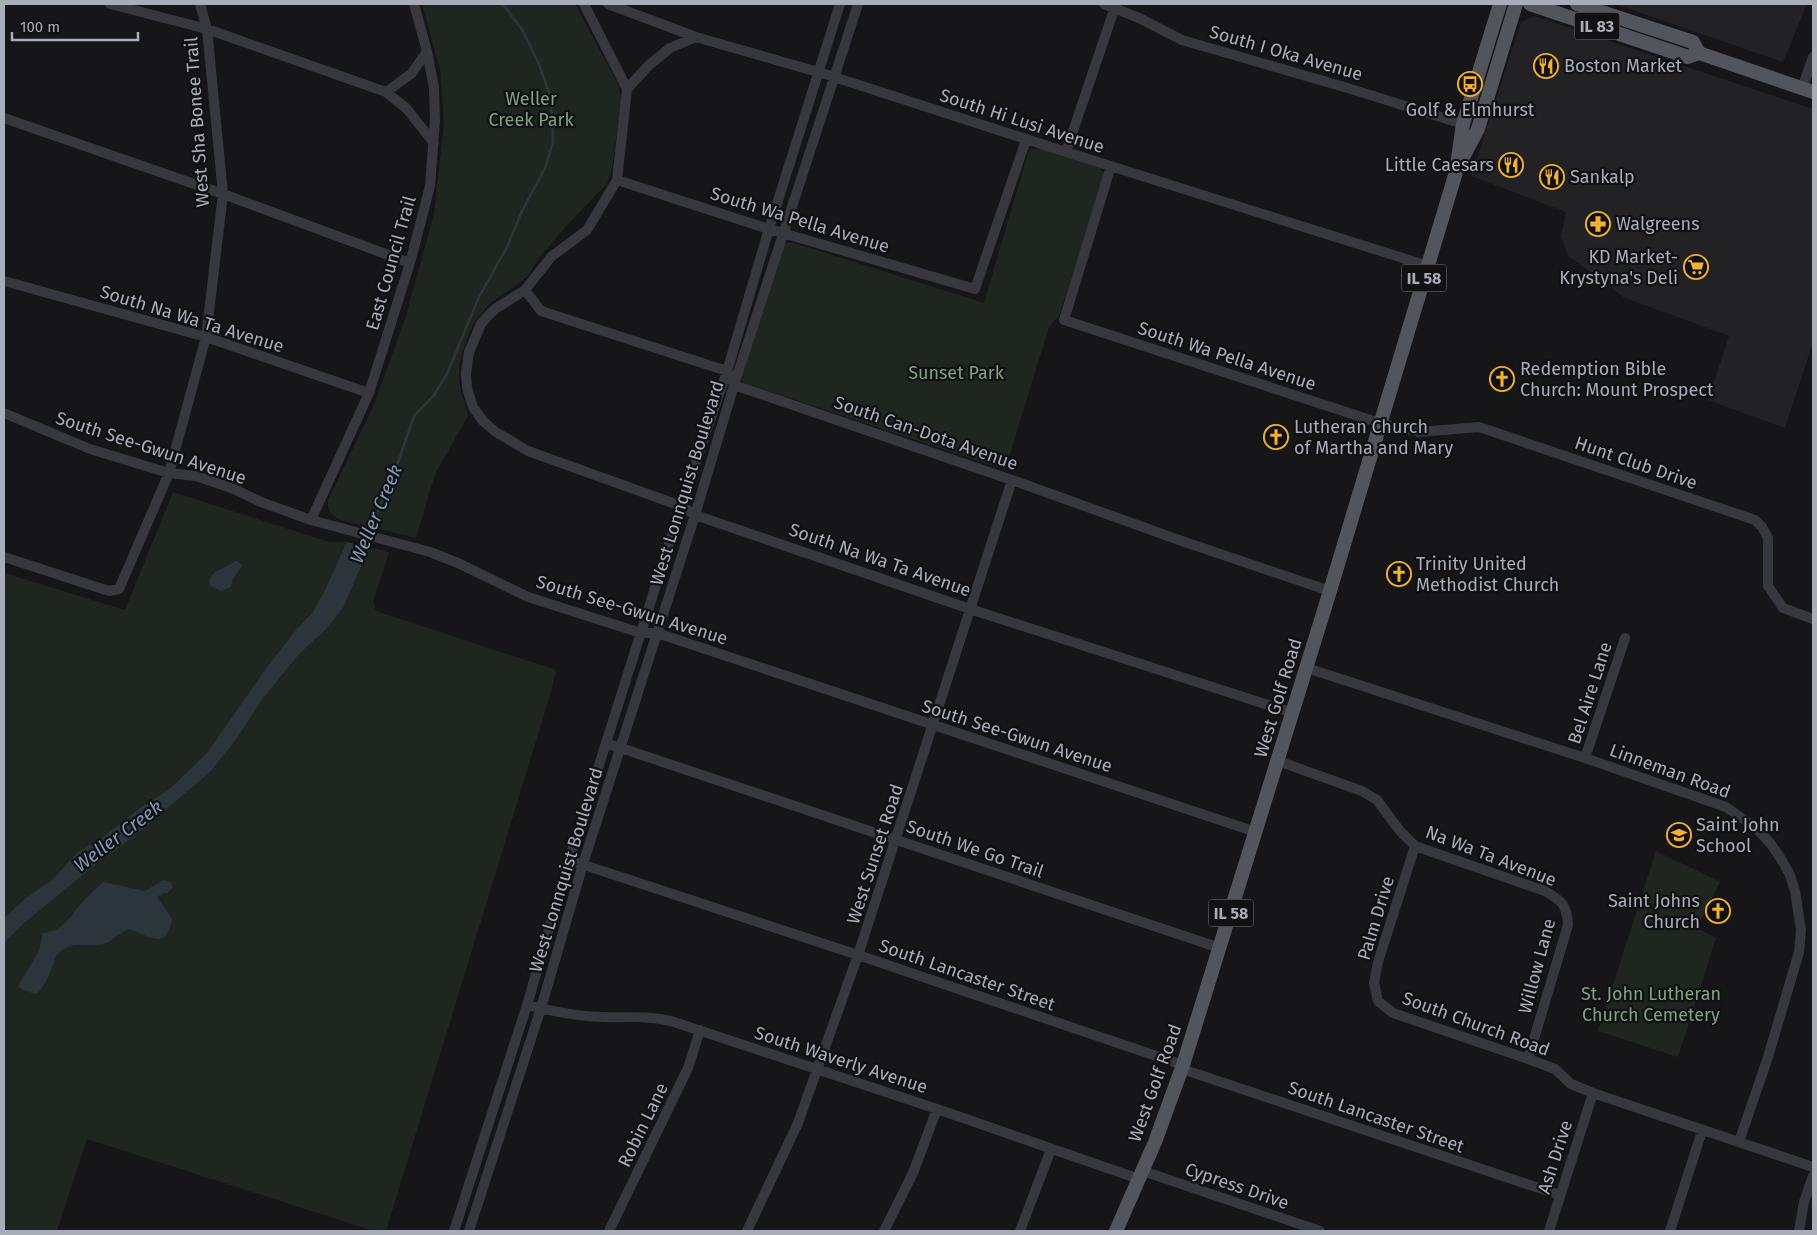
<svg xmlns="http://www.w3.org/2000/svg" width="1817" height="1235" font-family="'Fira Sans',sans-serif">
<rect width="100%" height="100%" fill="#161618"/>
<path fill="#222225" d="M1615,4H1807L1783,62Z
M1534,16L1813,109V342L1785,428L1708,400L1729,336L1623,297L1609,285L1568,256L1561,236L1566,212L1471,176L1521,22Z"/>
<path fill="#1e261f" d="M422,4H575L619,86L621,103L612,168L607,184L569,223L539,258L527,277L489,304L473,325L464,347L459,365V383L468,416L435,474L416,538L341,520C331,515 327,512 328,500L374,405L405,319L434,214L444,123L440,71Z
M1039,148L1100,168L1103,172L1104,177L1059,316L1049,327L1005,470L745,383L741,380L784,244L791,242L984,303L1028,153L1031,150Z
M173,492L329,542H347L389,552L373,602L376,611L556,670L551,692L386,1231H374L87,1139L57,1231H4V573L125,610Z
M1656,851L1720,882L1697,928L1716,938L1678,1057L1598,1031Z"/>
<path fill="#2c353c" d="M347,542L369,548L343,608L325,630L299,654L263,698L237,738L210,772L132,838L101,860L24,923L4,943V918L26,898L52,880L78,852L98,841L139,809L171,788L207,753L267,667L296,630L313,612L325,590Z
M235,561H238L242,566L233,579L231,587L221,591L209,585C208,570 226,569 235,561Z
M163,880L171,882L173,887L168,893H163L157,897L172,919C166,952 151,936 129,929C118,933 115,939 106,943C89,949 70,938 56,956C54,959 54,964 52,967C49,977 44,986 37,994L25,991L18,986L39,951L43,933C64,932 72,913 85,899C91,893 97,888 103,882L145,891Z"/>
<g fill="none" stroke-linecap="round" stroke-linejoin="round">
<path stroke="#2c353c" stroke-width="2.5" d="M368,534L394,474L414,416L434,395L447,374L479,297L507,247L522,211L545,168L553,142L551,98L538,62L523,31L503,4"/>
<path stroke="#37383d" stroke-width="10" d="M110,4L207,29L386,92L406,108L434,143
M584,4L627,89
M608,4L696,37L825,74L1066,152L1428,266
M1104,4L1139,18L1182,40L1351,89L1463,124
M696,37L670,48L649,65L627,89L617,180L587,230L551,257L525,290L495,309L486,318L481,324L469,352L466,373L467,388L473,407L483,421L496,432L528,451L681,506L695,515L970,609L1293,713
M1802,89L1813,57
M386,92L412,73L427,51
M4,118L223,194L410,263
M1066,152L1116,4
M1111,166L1064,320L1380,423L1419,432L1479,427L1755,520L1762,527L1768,538V586L1783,608L1813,619
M617,180L769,229L975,289L1026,140
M4,281L206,337L369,393
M525,290L541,311L727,371L734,385L1012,480L1179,540L1330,591
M4,413L90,449L169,473L196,476L234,489L261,502L311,520L430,552L458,563L528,597L641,633H657L1256,832
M311,520L369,393L410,263L430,186L435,120L434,88L427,51L414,4
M4,557L109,591L119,589L169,473L206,337L223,194L207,29L200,4
M1307,668L1585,758L1726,807L1757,829L1771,844L1781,859L1790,875L1795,891L1801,930L1799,952L1768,1057L1739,1142
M606,743L1220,948
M1585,758L1625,638
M1278,761L1362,791L1377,800L1400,831L1415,846L1545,891C1562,901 1567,905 1568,925L1528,1059
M1415,846L1378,962L1374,983L1378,1001L1393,1013L1528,1059L1555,1069L1571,1084L1593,1093L1813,1167
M569,860L858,955L1183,1065
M527,1005C551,1011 575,1016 601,1017C628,1018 644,1015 671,1021L937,1109L1139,1179
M1182,1069L1560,1195
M1143,1171L1320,1231
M454,1231L527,1005L569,860L681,506L727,371L769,229L840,4
M469,1231L541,1008L583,864L695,515L734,385L858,4
M609,1231L688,1068L700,1030
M747,1231L798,1123L858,955L1012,480
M884,1231L913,1173L937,1109
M1020,1231L1051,1149
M1549,1231L1593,1093
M1670,1231L1702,1131
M1799,1231L1804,1202L1813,1176"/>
<path stroke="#53555c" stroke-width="14" d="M1530,4L1688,57L1699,53L1813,92
M1577,4L1693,42L1699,53
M1461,161L1478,129L1516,4
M1116,1231L1155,1142L1183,1065L1330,591L1456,172L1463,124L1500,4"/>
</g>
<defs>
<symbol id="restaurant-ring" viewBox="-11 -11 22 22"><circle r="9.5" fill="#111113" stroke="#f2b134" stroke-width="1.5"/><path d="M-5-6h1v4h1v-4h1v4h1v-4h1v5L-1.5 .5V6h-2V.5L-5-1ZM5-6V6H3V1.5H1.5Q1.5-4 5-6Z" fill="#f2b134"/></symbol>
<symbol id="bus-ring" viewBox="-11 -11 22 22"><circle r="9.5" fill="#111113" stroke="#f2b134" stroke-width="1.5"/><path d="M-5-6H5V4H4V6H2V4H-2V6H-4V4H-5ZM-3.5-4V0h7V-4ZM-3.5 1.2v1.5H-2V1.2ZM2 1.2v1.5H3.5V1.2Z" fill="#f2b134"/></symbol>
<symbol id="pharmacy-ring" viewBox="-11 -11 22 22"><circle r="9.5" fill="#111113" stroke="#f2b134" stroke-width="1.5"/><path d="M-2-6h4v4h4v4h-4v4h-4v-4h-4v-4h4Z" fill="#f2b134"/></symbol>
<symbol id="supermarket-ring" viewBox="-11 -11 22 22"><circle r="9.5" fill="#111113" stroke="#f2b134" stroke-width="1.5"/><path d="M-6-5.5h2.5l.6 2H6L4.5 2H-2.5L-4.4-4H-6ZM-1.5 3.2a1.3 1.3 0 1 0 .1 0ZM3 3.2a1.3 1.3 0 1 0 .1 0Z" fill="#f2b134"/></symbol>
<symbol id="church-ring" viewBox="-11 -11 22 22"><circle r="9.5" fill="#111113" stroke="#f2b134" stroke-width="1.5"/><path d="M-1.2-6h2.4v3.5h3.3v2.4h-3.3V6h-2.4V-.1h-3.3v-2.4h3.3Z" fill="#f2b134"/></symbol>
<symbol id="school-ring" viewBox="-11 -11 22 22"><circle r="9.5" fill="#111113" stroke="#f2b134" stroke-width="1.5"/><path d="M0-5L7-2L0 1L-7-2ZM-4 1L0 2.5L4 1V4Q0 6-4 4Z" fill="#f2b134"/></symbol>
</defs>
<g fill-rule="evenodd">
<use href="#restaurant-ring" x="1532" y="52" width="28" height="28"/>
<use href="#bus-ring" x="1456" y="70" width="28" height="28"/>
<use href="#restaurant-ring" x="1497" y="151" width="28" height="28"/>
<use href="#restaurant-ring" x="1538" y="163" width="28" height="28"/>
<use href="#pharmacy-ring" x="1584" y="210" width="28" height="28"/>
<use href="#supermarket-ring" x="1682" y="253" width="28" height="28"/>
<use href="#church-ring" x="1488" y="365" width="28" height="28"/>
<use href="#church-ring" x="1262" y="423" width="28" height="28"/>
<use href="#church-ring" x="1385" y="560" width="28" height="28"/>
<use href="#school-ring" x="1665" y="821" width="28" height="28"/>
<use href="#church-ring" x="1704" y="897" width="28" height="28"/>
</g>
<g text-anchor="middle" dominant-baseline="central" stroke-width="4.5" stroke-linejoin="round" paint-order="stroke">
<g fill="#111113" stroke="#7b7e86" stroke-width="1">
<rect x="1574.5" y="12.5" width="45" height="27" rx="4"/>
<rect x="1401.5" y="264.5" width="45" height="27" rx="4"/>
<rect x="1208.5" y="899.5" width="45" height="27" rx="4"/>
</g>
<g font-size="16" font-weight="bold" fill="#a8adb8">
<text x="1597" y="26">IL 83</text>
<text x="1424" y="278">IL 58</text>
<text x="1231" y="913">IL 58</text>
</g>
<g font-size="18" fill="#a8adb8" stroke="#111113">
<text transform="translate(1286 53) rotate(16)">South I Oka Avenue</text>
<text transform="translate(1022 121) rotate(18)">South Hi Lusi Avenue</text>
<text transform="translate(197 122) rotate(-94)">West Sha Bonee Trail</text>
<text transform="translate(800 220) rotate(17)">South Wa Pella Avenue</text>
<text transform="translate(391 263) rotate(-74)">East Council Trail</text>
<text transform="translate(192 319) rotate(17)">South Na Wa Ta Avenue</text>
<text transform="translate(1227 356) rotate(18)">South Wa Pella Avenue</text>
<text transform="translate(926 433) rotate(19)">South Can-Dota Avenue</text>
<text transform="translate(151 448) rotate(18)">South See-Gwun Avenue</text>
<text transform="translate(1636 463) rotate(19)">Hunt Club Drive</text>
<text transform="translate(687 483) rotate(-73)">West Lonnquist Boulevard</text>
<text transform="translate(880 560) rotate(19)">South Na Wa Ta Avenue</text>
<text transform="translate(632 610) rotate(17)">South See-Gwun Avenue</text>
<text transform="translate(1590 693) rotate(-72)">Bel Aire Lane</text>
<text transform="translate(1278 698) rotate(-73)">West Golf Road</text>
<text transform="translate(1017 736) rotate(18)">South See-Gwun Avenue</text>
<text transform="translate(1670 771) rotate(20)">Linneman Road</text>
<text transform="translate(975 849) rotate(19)">South We Go Trail</text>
<text transform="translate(875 854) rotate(-72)">West Sunset Road</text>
<text transform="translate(1491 856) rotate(21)">Na Wa Ta Avenue</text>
<text transform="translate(566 870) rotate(-73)">West Lonnquist Boulevard</text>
<text transform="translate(1376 918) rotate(-73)">Palm Drive</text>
<text transform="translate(1537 966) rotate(-75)">Willow Lane</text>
<text transform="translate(967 975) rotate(19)">South Lancaster Street</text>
<text transform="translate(1476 1024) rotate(20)">South Church Road</text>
<text transform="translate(841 1060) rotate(18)">South Waverly Avenue</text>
<text transform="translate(1155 1083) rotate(-70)">West Golf Road</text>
<text transform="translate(1376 1117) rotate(19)">South Lancaster Street</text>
<text transform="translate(643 1125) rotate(-64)">Robin Lane</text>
<text transform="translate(1555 1157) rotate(-72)">Ash Drive</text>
<text transform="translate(1237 1186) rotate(19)">Cypress Drive</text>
</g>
<g font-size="18" fill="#a8adb8" stroke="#111113" text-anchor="start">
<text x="1564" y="66">Boston Market</text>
<text x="1470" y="110" text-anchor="middle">Golf &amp; Elmhurst</text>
<text x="1494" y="165" text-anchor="end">Little Caesars</text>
<text x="1570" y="177">Sankalp</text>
<text x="1616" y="224">Walgreens</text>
<text x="1678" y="257" text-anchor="end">KD Market-<tspan x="1678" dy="21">Krystyna's Deli</tspan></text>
<text x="1520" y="369">Redemption Bible<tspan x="1520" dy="21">Church: Mount Prospect</tspan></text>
<text x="1294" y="427">Lutheran Church<tspan x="1294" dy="21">of Martha and Mary</tspan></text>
<text x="1416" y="564">Trinity United<tspan x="1416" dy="21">Methodist Church</tspan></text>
<text x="1696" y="825">Saint John<tspan x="1696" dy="21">School</tspan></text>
<text x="1700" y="901" text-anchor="end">Saint Johns<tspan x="1700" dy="21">Church</tspan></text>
</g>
<g font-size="18" fill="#7fa381" stroke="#111113">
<text x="531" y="99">Weller<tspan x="531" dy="21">Creek Park</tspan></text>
<text x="956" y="373">Sunset Park</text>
<text x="1651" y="994">St. John Lutheran<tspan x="1651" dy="21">Church Cemetery</tspan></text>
</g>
<g font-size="19" font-style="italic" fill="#7f9bb3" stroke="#111113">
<text transform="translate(376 514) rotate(-67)">Weller Creek</text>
<text transform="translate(118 836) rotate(-37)">Weller Creek</text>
</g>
</g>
<rect width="1817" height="1235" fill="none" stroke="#a8adb8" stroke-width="10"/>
<path d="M12 32v8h126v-8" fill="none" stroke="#a8adb8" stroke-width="2.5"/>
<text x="20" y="32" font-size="15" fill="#a8adb8" stroke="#111113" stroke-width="4" paint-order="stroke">100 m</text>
</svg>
